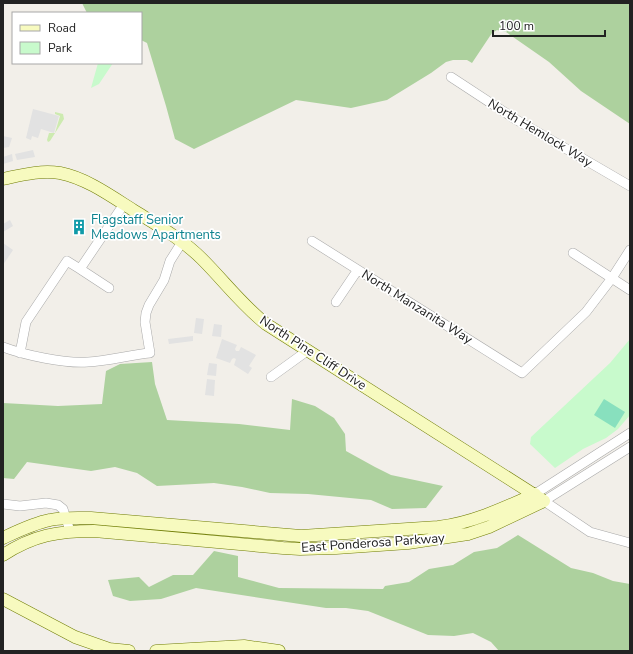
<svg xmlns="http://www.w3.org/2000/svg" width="633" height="654" font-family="'Nunito Sans',sans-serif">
<rect width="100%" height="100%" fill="#f2efe9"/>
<path fill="#cdebb0" d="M55,112L63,114L64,119L50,141L48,142L47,140L49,133H55L60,116L55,114Z"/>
<path fill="#add19e" d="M82,3H630V124L581,91L549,62L506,32L497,30L492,33L472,63L467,60H453L446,62L431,73L387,100L351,108L296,100L194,149L175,139L166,106L147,43L141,40V13H87Z
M152,362L155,384L167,420L239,424L290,430L292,399L315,406L334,418L345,434L346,451L375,467L391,475L443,486L426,508L392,509L371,500L308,494L270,493L242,487L214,483L157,486L137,473L115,467L91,471L27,462L14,479L3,478V403L58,406L102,404L106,371L120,364Z
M518,535L571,568L593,573L613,581L630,584V651H499L491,642L473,633L454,636L428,635L368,611L346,608H326L196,588L161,599L130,601L113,596L108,580L139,577L149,587L173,575H193L214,551L238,556V577L279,588L383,589L385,586L409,582L429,569L453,565L474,552L497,548Z"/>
<path fill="#c8facc" d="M98,63H113L99,84L91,88Z
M630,339V415L618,429L606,438L583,449L555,468L530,444L531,437L610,363Z"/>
<path fill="#88e0be" d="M604,399L625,412L615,428L594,415Z"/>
<path fill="#e2e2e2" d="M33,109L59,116L54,133L41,129L38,138L32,136L31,140L26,138Z
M3,136L12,138L9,147L3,148Z
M33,150L35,157L17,160L15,154Z
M12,154L13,161L3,164V157Z
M10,220L13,226L3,232V224Z
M3,243L13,250L3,265Z
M196,318L204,319L202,334L194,333Z
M214,324L222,325L221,337L212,336Z
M193,336V341L169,344L168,339Z
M222,339L237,345L235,349L236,351H239L241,347L256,355L249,366L252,368L248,374L234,365L236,359L234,358L232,359L230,363L216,358Z
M209,363L217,364L216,376L207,375Z
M207,379L215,380L214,396L205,395Z"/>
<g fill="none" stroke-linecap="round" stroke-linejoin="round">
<defs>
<path id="street" d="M451,77L515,119L630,186
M312,241L522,373L586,312L612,278L630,250
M573,253L630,290
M80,269L109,288
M336,302L357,271
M3,347C24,355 66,364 88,362C109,361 129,355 150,353L145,322L146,313L149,305L164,280L170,261L182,242
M20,353L26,322L67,261L80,269L124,204
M271,377L307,351
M630,447L544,501L590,532L630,543
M535,494L630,433
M3,504L20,506L46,503L58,505L63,509L70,531"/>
<path id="secondary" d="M3,179C22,175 40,170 60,173C86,178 111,196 133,210C157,225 182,239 202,259C224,281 242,305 266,324L544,501L489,527L468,534L408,543L336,548L300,549L283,548L94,531C58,531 34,535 3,555
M3,538C18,531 34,523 50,520C63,517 78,518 91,518L301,536L438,527C472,523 504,508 535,494
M3,599L75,637L109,649L129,651
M156,651L244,646L279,651"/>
</defs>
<use href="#street" stroke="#a9a9a9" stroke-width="10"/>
<use href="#secondary" stroke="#707d05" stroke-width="13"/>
<use href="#street" stroke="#fff" stroke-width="9"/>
<use href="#secondary" stroke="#f7fabf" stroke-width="12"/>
</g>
<defs>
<symbol id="building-bare" viewBox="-9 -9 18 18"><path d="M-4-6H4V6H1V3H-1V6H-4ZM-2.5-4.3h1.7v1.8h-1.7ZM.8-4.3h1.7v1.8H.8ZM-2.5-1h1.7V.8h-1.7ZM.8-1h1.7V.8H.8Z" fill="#0f9aa8" stroke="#fff" stroke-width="2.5" paint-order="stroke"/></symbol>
</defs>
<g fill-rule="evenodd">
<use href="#building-bare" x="68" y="216" width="22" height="22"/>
</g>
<g text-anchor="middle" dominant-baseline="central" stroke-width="3.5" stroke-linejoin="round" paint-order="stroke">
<g font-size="13" fill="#222" stroke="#fff">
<text transform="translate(540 133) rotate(31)">North Hemlock Way</text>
<text transform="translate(417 307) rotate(32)">North Manzanita Way</text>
<text transform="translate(313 353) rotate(33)">North Pine Cliff Drive</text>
<text transform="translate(373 543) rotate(-4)">East Ponderosa Parkway</text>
</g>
<g font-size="13" fill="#0d838f" stroke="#fff" text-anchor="start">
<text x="91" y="220">Flagstaff Senior<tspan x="91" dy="15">Meadows Apartments</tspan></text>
</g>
</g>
<rect width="633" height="654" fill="none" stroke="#222222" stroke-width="8"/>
<rect x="12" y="12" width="130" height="52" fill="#ffffff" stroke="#a7a7a7"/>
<rect x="20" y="25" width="20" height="6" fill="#f7fabf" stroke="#a7a7a7"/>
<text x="48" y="32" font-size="12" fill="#222222">Road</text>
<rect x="20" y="42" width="20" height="12" fill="#c8facc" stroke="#a7a7a7"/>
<text x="48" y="52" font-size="12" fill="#222222">Park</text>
<path d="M493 30v6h112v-6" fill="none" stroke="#222222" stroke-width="2"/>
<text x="499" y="30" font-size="12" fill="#222222" stroke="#ffffff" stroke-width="3" paint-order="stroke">100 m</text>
</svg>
